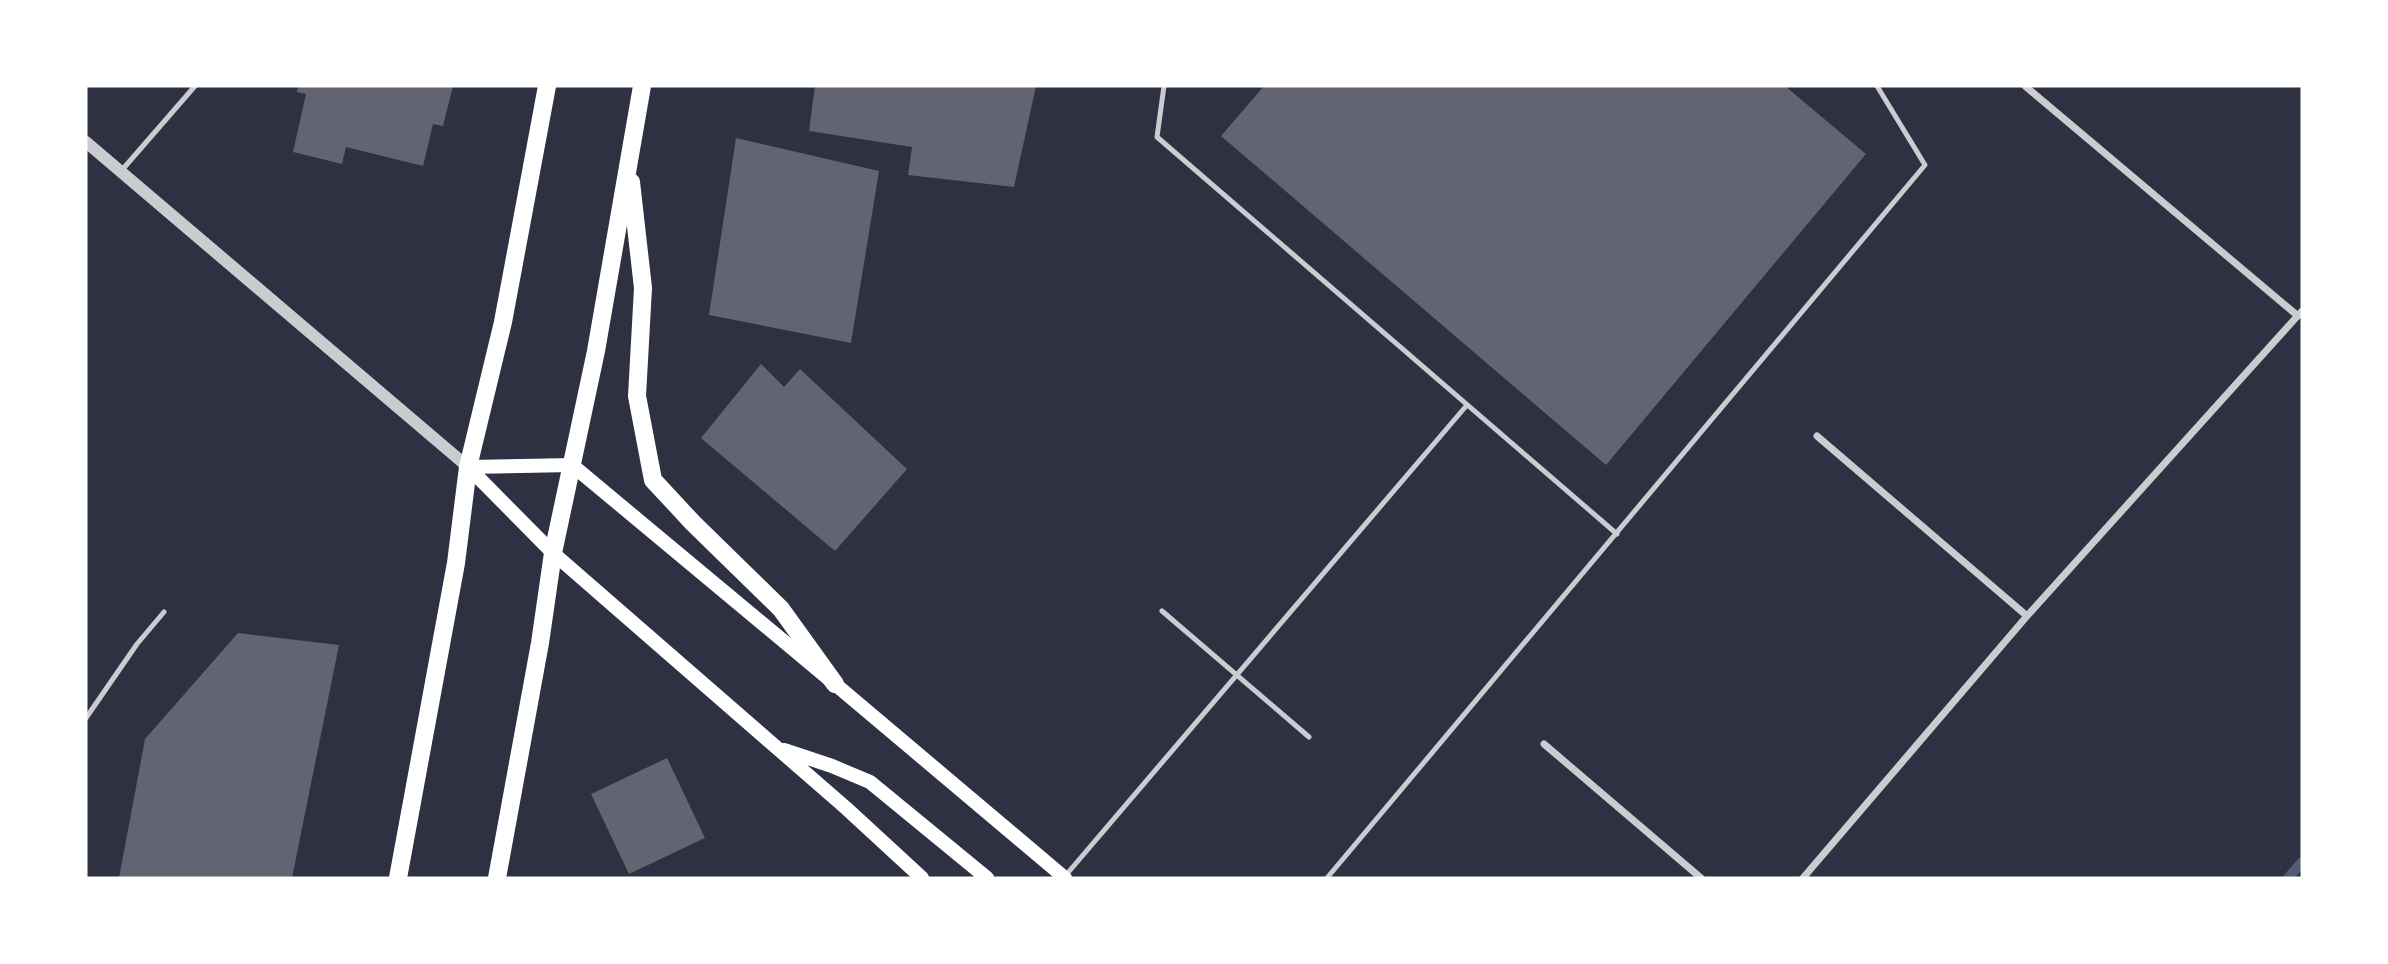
<svg xmlns="http://www.w3.org/2000/svg" width="2388" height="964" font-family="Karla,sans-serif">
<rect width="100%" height="100%" fill="#2d3142"/>
<g fill="none" stroke-linecap="round" stroke-linejoin="round">
<path stroke="#4f5d75" stroke-width="10" d="M2288,878L2302,862"/>
</g>
<path fill="#626471" d="M298,86H453L443,126L433,124L423,166L346,147L342,164L293,152L306,94L297,92Z
M815,86H1036L1014,187L908,175L912,147L809,131Z
M1264,86H1785L1866,154L1606,465L1221,136Z
M736,138L879,171L851,343L709,315Z
M761,364L784,387L800,369L907,469L835,551L701,438Z
M238,633L339,645L292,878H119L145,739Z
M667,758L705,838L629,874L591,794Z"/>
<g fill="none" stroke-linecap="round" stroke-linejoin="round">
<path stroke="#caccd0" stroke-width="5" d="M1164,86L1157,137L1617,534
M122,170L195,86
M1162,611L1309,737
M86,718L137,644L164,612
M1066,875L1467,405
M1327,878L1925,165L1877,86"/>
<path stroke="#caccd0" stroke-width="7" d="M2025,86L2298,316
M1817,436L2027,616
M1544,744L1701,878
M1803,878L2027,616L2302,311"/>
<path stroke="#caccd0" stroke-width="12" d="M86,142L468,467"/>
<path stroke="#fff" stroke-width="14" d="M468,467L572,465L835,684L1065,878
M468,467L553,553L846,808L922,878
M784,750L832,766L870,782L987,878"/>
<path stroke="#fff" stroke-width="18" d="M631,182L643,288L637,396L653,480L693,523L781,609L835,684
M398,878L456,563L468,467L503,322L547,86
M497,878L540,643L553,553L596,351L642,86"/>
</g>
<rect width="2388" height="964" fill="none" stroke="#ffffff" stroke-width="175"/>
</svg>
